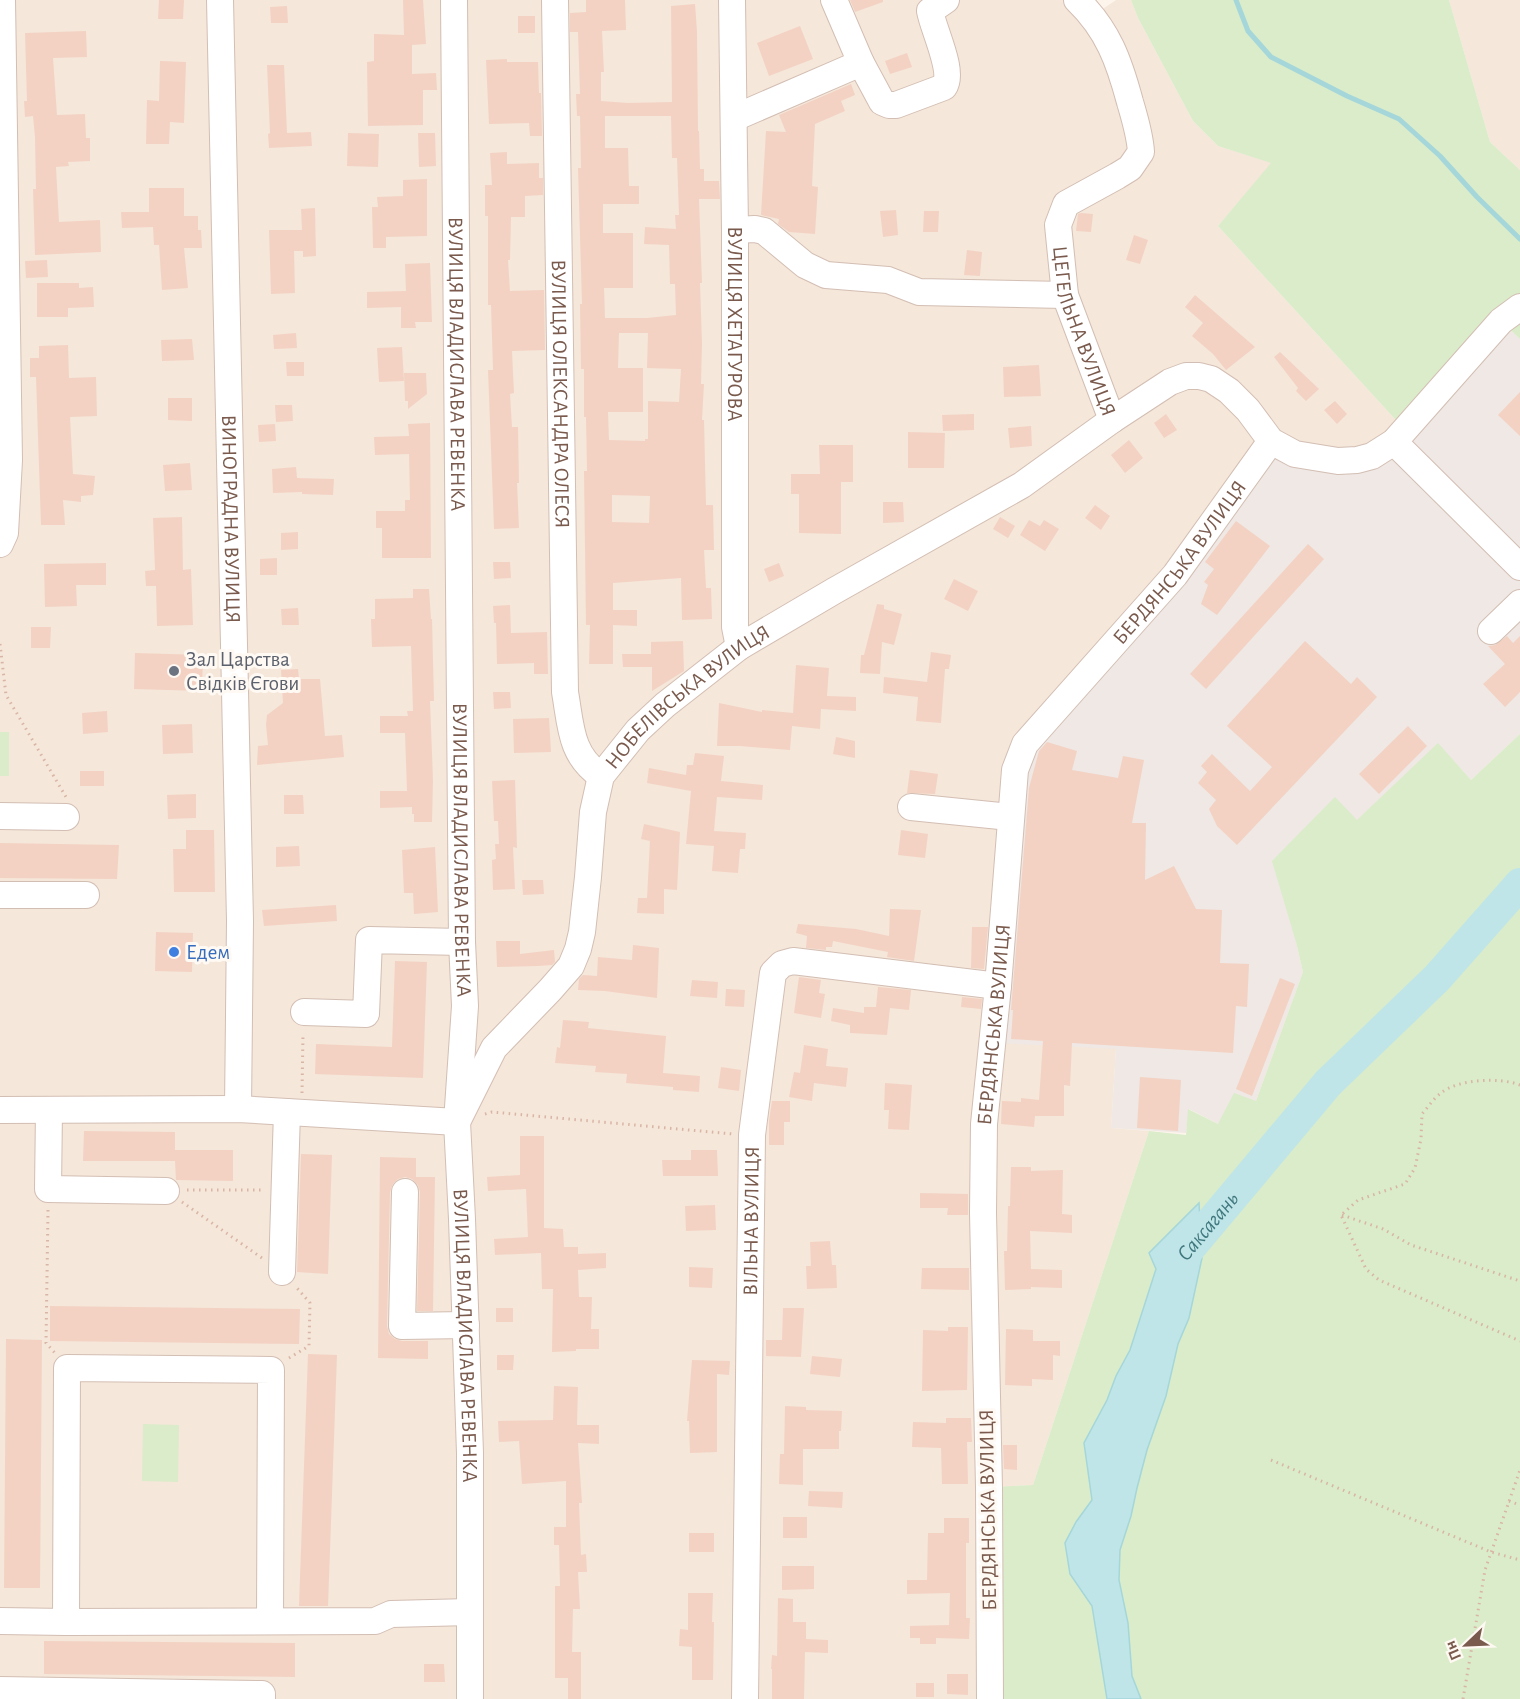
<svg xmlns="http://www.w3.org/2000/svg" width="1520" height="1699" font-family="'Alegreya Sans',sans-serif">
<rect width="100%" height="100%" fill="#fdf5ec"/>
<path fill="#f5e7da" d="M0,0H1072L1098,12L1116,0H1131L1138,18L1193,121L1218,146L1272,163L1218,226L1405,430L1372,456L1271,441L1116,1049L1111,1128L1149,1131L1033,1485L989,1487L990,1699H0Z
M1449,0H1520V170L1490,142Z"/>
<path fill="#efe8e4" d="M1501,321L1520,339V734L1471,780L1438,744L1357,821L1296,942L1303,972L1256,1101L1218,1124L1189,1109L1186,1133L1111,1128L1116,1049L997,1043L1019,772L1271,458L1349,469L1372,456Z"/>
<path fill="#daecc9" d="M1131,0H1449L1490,142L1520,170V339L1501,321L1405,430L1218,226L1271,163L1218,146L1193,121L1138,18Z
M0,732H9V776H0Z
M1520,734V1699H990L989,1487L1033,1485L1149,1131L1186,1135L1188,1109L1218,1124L1234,1093L1256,1101L1303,972L1296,942L1272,861L1335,797L1357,820L1438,743L1471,780Z
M143,1424L179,1425L178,1482L142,1481Z"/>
<path fill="#bfe5e8" stroke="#a5d6da" stroke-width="1.5" d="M1199,1203L1202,1258L1189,1318L1178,1344L1166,1396L1147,1450L1137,1488L1131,1516L1120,1550L1119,1580L1128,1623L1132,1676L1141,1699H1107L1092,1606L1070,1574L1065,1543L1076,1522L1092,1500L1084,1443L1107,1400L1116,1376L1130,1350L1156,1269L1149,1253Z"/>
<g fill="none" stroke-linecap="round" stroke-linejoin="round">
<path stroke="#a5d6da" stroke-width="5" d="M1236,0L1248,31L1271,57L1347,96L1399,119L1440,156L1477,197L1520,239"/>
<path stroke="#bfe5e8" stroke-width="32" id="s1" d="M1176,1267L1177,1263L1328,1083L1437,978L1520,884"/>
</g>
<path fill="#f3d2c3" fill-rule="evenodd" d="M159,0H184L183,19H158Z
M403,0H423L426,44L412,45V74L436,73L437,90H423V125L368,126L367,62L374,61V34L404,35Z
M586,0H625L626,30L602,31L604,72H601V101L628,103L672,102L671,6L695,4L697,31L698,131H699L700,169H704V181H719L720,199H699L702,283H700L702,343L701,384H704L702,420H704L706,505H713L714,550H704L706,588H711L712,619L682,620L681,578L613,583V610H637V626L613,625V664H589L590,625H586L584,471H587L586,417H584V369H581L580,304H582L578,168H581L580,116H577L576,94H580L578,32H570V13L586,12ZM605,116H671L672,158H677L679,215H675L676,229L645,227L644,244L669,245L670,284H675L676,315L647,318H605L604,288H633V233H603V204H639V186H629L628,148H605ZM619,333H648L647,368L681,369L679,402L648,401V439H645V441L609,440L608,412H643V368H618ZM612,495L650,496L649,523L612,522Z
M850,0H883V2L855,12Z
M287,6L288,23H271L270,7Z
M518,16H535V33H518Z
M800,26L813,59L769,76L757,43Z
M86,31L87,57L53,58L57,115L85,114L86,138H90V161L68,162L69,166L56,167L59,222L100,220L101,252L35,255L33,189H36L35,137L33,116L25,117L24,101H27L25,33Z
M907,53L912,67L890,74L885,61Z
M507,59V62H538L539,93H541L542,136H530L529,123L489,124L486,60Z
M160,61L186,62L184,123L170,122L169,144H146L147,100L159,101Z
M267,65H284L287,133L311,132L312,146L269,148L268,134L270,133Z
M851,84L855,95L841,101L845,111L815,124L812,186L818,187L815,234L789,232L778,224L779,219L761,215L766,131L786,132L779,115Z
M348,133L379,134L378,167L347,166Z
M418,133H435L436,166L419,167Z
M507,152V164L539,163V178H543V195L525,196V217H511L510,260H508L510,291L544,290L545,350L512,351L514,393L510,394L512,427H518L519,483H517L519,528L494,529L488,370H493L491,305H488V216H485V185H492L490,153Z
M427,179V236L386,237V248H373L372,207H378L377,197L403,196V180Z
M149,188H184V216H198V230H201L202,248H184L188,288L162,290L159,245H154L153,227L122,228L121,212H149Z
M315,208L316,256L303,257V251H294L295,293L271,294L269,230H302L301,209Z
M896,210L898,235L883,237L880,211Z
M924,211H939L938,232H923Z
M1081,213L1093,214L1091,232L1076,231L1078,214Z
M1134,235L1148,240L1140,264L1126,260Z
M967,250L982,252L980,276L964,275Z
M47,260L48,277L26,278L25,261Z
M430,263L432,322H415L416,328H401V307L367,308V292L406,291L405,264Z
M37,283H79V288L93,287L94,307L68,308V317H37Z
M1195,295L1255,347L1226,370L1213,354L1192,336L1203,323L1185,307Z
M296,333L297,348L274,349L273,335Z
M192,339L194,360L162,361L161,340Z
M68,345L69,378L96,377L97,416L70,417L73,474L95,476L93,495L81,496V502L63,500L65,525H41L36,377H30V358H39V346Z
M402,347L404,381L379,382L377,348Z
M1280,352L1319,389L1306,401L1296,391L1298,388L1274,357Z
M286,362H304V376H287Z
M1039,365L1041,396L1004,397L1003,367Z
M404,373H426L427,394L408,409V401H405Z
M1520,392V436L1498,415Z
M168,398H192V421L168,420Z
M1335,401L1347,414L1337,424L1324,410Z
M275,405H292L293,421L276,422Z
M974,414V430L943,431L942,415Z
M1166,414L1177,430L1164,438L1154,423Z
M430,423L431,558H382V528H376V511H405V500H410L409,454L375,455L374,437L409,436L408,424Z
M275,424L276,441L259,442L258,425Z
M1031,426L1032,446L1010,448L1008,428Z
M908,432L945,433L944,468H908Z
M1129,440L1143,458L1125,473L1111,455Z
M819,445H853V482H841V534L799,533V494H791V474H820Z
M190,463L192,490L165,491L163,465Z
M296,467L297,478L334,479L333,495L302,494V492L273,493L272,469Z
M883,502H903L904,522L883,523Z
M1095,505L1110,516L1101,530L1085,518Z
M182,517L183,570L191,569L193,625L157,626L156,586H146L145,571L155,570L153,518Z
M1000,517L1015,526L1008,538L993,529Z
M1029,520L1040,526L1044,520L1059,529L1045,551L1020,535Z
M1236,521L1270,546L1217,615L1201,604L1208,585L1204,582L1214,569L1205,562Z
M298,532V549L281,550V533Z
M1308,544L1324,559L1206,689L1190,674Z
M277,558V575H260V559Z
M493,562H510L511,578L494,579Z
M106,563V585H76L77,606L45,607L44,564Z
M779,563L784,576L769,582L764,569Z
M954,579L978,591L968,611L944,599Z
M413,589H429L431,619H432L434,701H430L433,780L432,822H414V814H412V807L380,808V791H407L405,733H380V716H408L407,711H413L411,646L372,647L371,619H375V599L413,598Z
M877,604L884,605V609L902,614L894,645L882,642L880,674L860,673L861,655H864Z
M510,605L511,633L547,632L548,674H534V663L497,664L496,623H494L493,606Z
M298,608L299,625H282L281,609Z
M31,627H51L50,648H31Z
M1507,636L1513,643L1520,636V692L1505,707L1483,684L1505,664L1488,646L1495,645Z
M683,641L684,671L652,691V667H623L622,654H651V642Z
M1305,641L1351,684L1357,677L1377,697L1237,845L1217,826L1209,809L1216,800L1198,783L1207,772L1201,766L1212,754L1250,791L1272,767L1227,726Z
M931,652L951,655L949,669H945L941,723L916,721L918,697L883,693L884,677L927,682Z
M135,653L203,655L202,691L134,689Z
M796,665L829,668L827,696L856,697V711L821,709L820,729L792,726L790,750L740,746H717L719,703L762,712V710L793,713Z
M298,669L299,679H320L325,736L342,735L344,757L257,765L258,746L268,745L266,725L267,715L283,703L281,670Z
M493,692H510L511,708L494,709Z
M107,711L108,732L83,734L82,713Z
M549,718L551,752L514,753L513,719Z
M192,724L193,753L163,754L162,725Z
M1408,726L1427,746L1379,794L1359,774Z
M836,737L855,741V758L833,754Z
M1047,742L1077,751L1072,770L1118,778L1123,756L1144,760L1132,823H1146L1145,880L1174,866L1196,909L1222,910L1220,963L1249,964L1247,1007L1236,1006L1233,1053L1072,1043L1070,1086L1064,1085V1116H1035L1034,1127L1001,1124L1002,1101L1021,1102V1098L1039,1100L1043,1041L1011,1039L1013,1010H1011L1029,788L1039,751Z
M695,753L724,756L721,781L763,785L762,800L717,797L714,831L746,833L745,849H740L738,873L712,871L714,846L686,844L691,791L647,783L649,768L686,775L687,765H693Z
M910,770L938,774L935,794L907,793Z
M80,771H104V786H80Z
M515,780L517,848L513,847L515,889L493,890L492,860L496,859L495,844H499L498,821H494L492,781Z
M196,794V818L168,819L167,795Z
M284,795H303L304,814H284Z
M644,824L680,832L677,890L664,889V914L637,913L638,898H647L650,841L641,839Z
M186,830H214L215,892H174L173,849H186Z
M901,830L928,834L925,858L898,855Z
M0,843L119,845L117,879L0,878Z
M299,846L300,866L276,867V847Z
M435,847L438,912L414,914L413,893H404L402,850Z
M522,880H543L544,894L523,895Z
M336,905L337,921L264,926L262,910Z
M890,909L921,910L914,961L887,957L888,952L833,941L832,947H826V950L806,948L807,936L796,933L798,924L856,929L889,936Z
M972,927H988L984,969L971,968Z
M156,932L193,933L192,972L155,971Z
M496,941H520V954L554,950L555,962L552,965L538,966L497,967Z
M633,945L659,948L657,998L605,991L578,990L579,979L583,975L597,976L598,957L632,960Z
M395,961L427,962L423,1078L315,1074L316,1044L392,1047Z
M799,977L821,980L819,993L825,994L821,1018L794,1013Z
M1280,978L1295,984L1252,1096L1236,1089Z
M692,980L718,982L717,998L690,996Z
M878,987L911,990L909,1010L890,1008L887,1035L850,1033V1025L831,1021L833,1008L864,1013V1007H876Z
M726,989L745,990L744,1007L725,1006Z
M962,997L982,999L981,1009L961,1007Z
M563,1020L589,1022L588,1028L666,1036L663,1073L700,1076L699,1092L673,1090V1087L626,1083L627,1074L595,1072L596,1066L555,1063L557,1047L560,1048Z
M804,1045L828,1049L826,1066L848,1068L846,1087L814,1083L812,1101L789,1097L794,1072L800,1073Z
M721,1067L741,1070L739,1091L718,1088Z
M1140,1077L1181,1080L1178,1131L1137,1128Z
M885,1083L912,1085L909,1130L888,1129L889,1110H884Z
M772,1101H790V1122H784V1145H769V1121Z
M84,1131L175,1132V1150H233V1181L176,1180L175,1161H83Z
M520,1136H544V1228L563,1229L564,1247H578V1254L606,1253V1268L578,1270L579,1297H592L591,1329H599V1349H576V1351L552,1352L553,1289H542L541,1253L495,1255L494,1239L528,1237L526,1189L488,1191L487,1177L520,1175Z
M691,1150H717L718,1176H663L662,1160H691Z
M301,1154L332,1155L328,1274L297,1272Z
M380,1157L416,1158V1177H435L433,1311H417L420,1192L418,1185L412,1179L405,1177L398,1179L393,1184L390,1192L387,1326L389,1334L395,1339L402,1341H428V1359L378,1358Z
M1011,1167H1031V1171L1063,1170L1062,1214L1072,1215V1233L1030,1231L1031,1269L1062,1270V1288L1031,1287V1289L1005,1290L1004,1251H1007L1008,1206H1010Z
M920,1193L968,1194V1215H947L948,1208H920Z
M715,1205L716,1230L686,1231L685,1206Z
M830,1241L832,1265H836L837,1288L807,1289L806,1266H811L810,1242Z
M689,1267L713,1268L712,1288L689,1287Z
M922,1268H969V1290L921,1289Z
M50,1306L300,1309L299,1344L50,1341Z
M496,1308H513V1322H496Z
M783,1308H804L801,1357L766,1356V1340H782Z
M948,1327H968L967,1390L922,1391L923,1330L948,1331Z
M1006,1329L1033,1330V1341H1060V1356L1053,1355V1380L1032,1379V1386L1005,1385Z
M6,1339L42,1340L40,1588H4Z
M308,1354L337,1355L328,1606H299Z
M497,1355H514L513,1370H497Z
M812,1356L842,1359L840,1377L810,1374Z
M692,1360L730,1361L729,1375L717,1374V1452L690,1453L689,1421H687Z
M554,1386L578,1387L577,1425H599V1444L578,1443L582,1503H579L581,1555L586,1554L587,1572H578L580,1609H573L572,1652H581V1699H568V1678H555V1586H560L559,1545H554V1527H566V1481L522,1484L519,1441L499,1442L498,1421L553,1420Z
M785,1406L806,1407V1410L842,1411L841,1431H839V1449H803V1485L779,1484L780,1454H784Z
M946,1418H971L972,1442H967L968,1484H942L941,1448L912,1447L913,1422L946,1423Z
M1003,1445H1017V1470L1004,1469Z
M809,1491L843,1492L842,1508L808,1506Z
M783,1517H807V1538H783Z
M944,1518H969V1543H966V1618H970L969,1639L936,1638V1644H920V1638H910V1626L949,1625L950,1593L907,1594V1580H927L928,1533H944Z
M689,1533H714V1552H689Z
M782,1566H814V1589L782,1590Z
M688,1593H713L712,1622H714L713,1680H692V1647L679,1646L680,1629L688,1630Z
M778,1598L793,1599V1622H806V1639L828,1640V1653L805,1652L804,1699H772V1669H771L772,1655L777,1656Z
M44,1641L295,1643V1677L44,1674Z
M424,1664H444L445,1682H424Z
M947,1674H968V1695L947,1694Z
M916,1683H934V1697H916Z"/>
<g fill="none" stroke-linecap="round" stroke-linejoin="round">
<defs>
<g id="minor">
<path id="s2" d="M220,0L240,921L238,1109"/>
<path id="s3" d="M454,0L462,942L465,1006L457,1122L462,1219L470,1453V1699"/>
<path id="s4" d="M555,0L565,692C571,726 570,755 601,776"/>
<path id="s5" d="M732,0L735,230V627L739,647"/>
<path id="s6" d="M1077,0C1108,30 1119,61 1130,102C1135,119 1140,135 1141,152L1130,168L1117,176L1066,204L1058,225L1065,295L1112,420"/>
<path d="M861,63L882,102L889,105H896L944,87C955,72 933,29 930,11L946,0"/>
<path d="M734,118L861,63L834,0"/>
<path d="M735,230L755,229L764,231L805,265L826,275L888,280L919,292L1065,295"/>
<path d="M1394,442L1520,567"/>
<path d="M0,544L5,533L9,460L2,0"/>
<path d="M1491,631L1520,603"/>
<path d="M911,807L1010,817"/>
<path d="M0,816L66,817"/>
<path d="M0,895H86"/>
<path d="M304,1012L366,1014L369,940L462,942"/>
<path id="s7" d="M0,1110L238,1109L457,1122L494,1048L550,990L571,966L578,949L582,932L588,877L593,812L601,776L638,730L665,705L739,647L834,591L1022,485L1112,420L1170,382L1186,376H1199L1211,379L1229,391L1248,410L1271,441L1295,454L1338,461L1357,460L1372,456L1394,442L1501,321L1520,307"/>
<path d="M49,1110L48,1189L166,1191"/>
<path d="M405,1192L402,1326L466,1325"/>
<path d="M282,1272L287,1112"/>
<path d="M0,1621L66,1622L375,1621L391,1614L470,1612"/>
<path d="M66,1622L67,1368L271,1370L270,1621"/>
<path d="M0,1690L262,1694V1699"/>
<path id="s8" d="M745,1699L752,1135L773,973L782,964L793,961L998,986"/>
<path id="s9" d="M990,1699L989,1487L983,1213L984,1124L998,986L1015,770L1025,744L1175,575L1271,441"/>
</g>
</defs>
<use href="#minor" stroke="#d3beb3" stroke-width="28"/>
<path stroke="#d9b5a5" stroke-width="3" stroke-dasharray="1.5 4.5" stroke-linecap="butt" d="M0,644L6,695L66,797
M1520,1085C1500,1077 1458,1079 1441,1093C1434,1098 1428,1107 1422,1114L1421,1139L1415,1168L1405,1184L1358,1200L1341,1215L1366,1269L1379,1280L1520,1341
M302,1093L303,1034
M485,1114L492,1112L733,1134
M187,1190H265
M182,1202L262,1258
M48,1210L46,1343L55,1353
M1342,1215L1383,1229L1411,1245L1520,1281
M289,1358L309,1346L310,1303L297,1288
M1271,1460L1491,1552L1520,1560
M1509,1501L1520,1505
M1463,1699L1485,1570L1520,1470"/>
<use href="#minor" stroke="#fff" stroke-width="26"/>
</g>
<circle fill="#6b7280" stroke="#fff9f3" stroke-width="2" cx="174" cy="671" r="6"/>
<circle fill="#3f7fe0" stroke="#fff9f3" stroke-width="2" cx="174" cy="952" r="6"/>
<g text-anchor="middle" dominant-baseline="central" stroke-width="6" stroke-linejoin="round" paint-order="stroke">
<g font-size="21" fill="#7a5a4d" stroke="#fff9f3">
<text stroke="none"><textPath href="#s5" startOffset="324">ВУЛИЦЯ ХЕТАГУРОВА</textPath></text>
<text stroke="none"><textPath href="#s6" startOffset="393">ЦЕГЕЛЬНА ВУЛИЦЯ</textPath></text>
<text stroke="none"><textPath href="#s3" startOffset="364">ВУЛИЦЯ ВЛАДИСЛАВА РЕВЕНКА</textPath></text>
<text stroke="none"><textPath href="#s4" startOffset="394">ВУЛИЦЯ ОЛЕКСАНДРА ОЛЕСЯ</textPath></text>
<text stroke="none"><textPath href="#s2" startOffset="519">ВИНОГРАДНА ВУЛИЦЯ</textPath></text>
<text stroke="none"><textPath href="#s9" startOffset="1197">БЕРДЯНСЬКА ВУЛИЦЯ</textPath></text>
<text stroke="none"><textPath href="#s7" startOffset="964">НОБЕЛІВСЬКА ВУЛИЦЯ</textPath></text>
<text stroke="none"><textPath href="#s3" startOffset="850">ВУЛИЦЯ ВЛАДИСЛАВА РЕВЕНКА</textPath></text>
<text stroke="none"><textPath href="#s9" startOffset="675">БЕРДЯНСЬКА ВУЛИЦЯ</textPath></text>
<text stroke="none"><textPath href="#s8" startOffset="478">ВІЛЬНА ВУЛИЦЯ</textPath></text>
<text stroke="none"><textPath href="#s3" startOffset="1336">ВУЛИЦЯ ВЛАДИСЛАВА РЕВЕНКА</textPath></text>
<text transform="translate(988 1510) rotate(-91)">БЕРДЯНСЬКА ВУЛИЦЯ</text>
</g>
<g font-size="21" fill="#5b616d" stroke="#fff9f3" text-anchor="start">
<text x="186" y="659">Зал Царства<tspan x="186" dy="24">Свідків Єгови</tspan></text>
</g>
<g font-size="21" fill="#366cbe" stroke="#fff9f3" text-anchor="start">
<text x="186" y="952">Едем</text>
</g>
<g font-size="22" font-style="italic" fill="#40787e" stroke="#fff9f3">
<text stroke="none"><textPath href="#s1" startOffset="52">Саксагань</textPath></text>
</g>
</g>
<g transform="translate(1466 1645) rotate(247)" stroke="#fff9f3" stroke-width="4.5" paint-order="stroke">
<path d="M0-4.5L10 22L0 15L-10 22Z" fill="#7a5a4d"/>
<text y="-9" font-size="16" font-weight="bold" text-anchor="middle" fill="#7a5a4d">Пн</text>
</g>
</svg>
